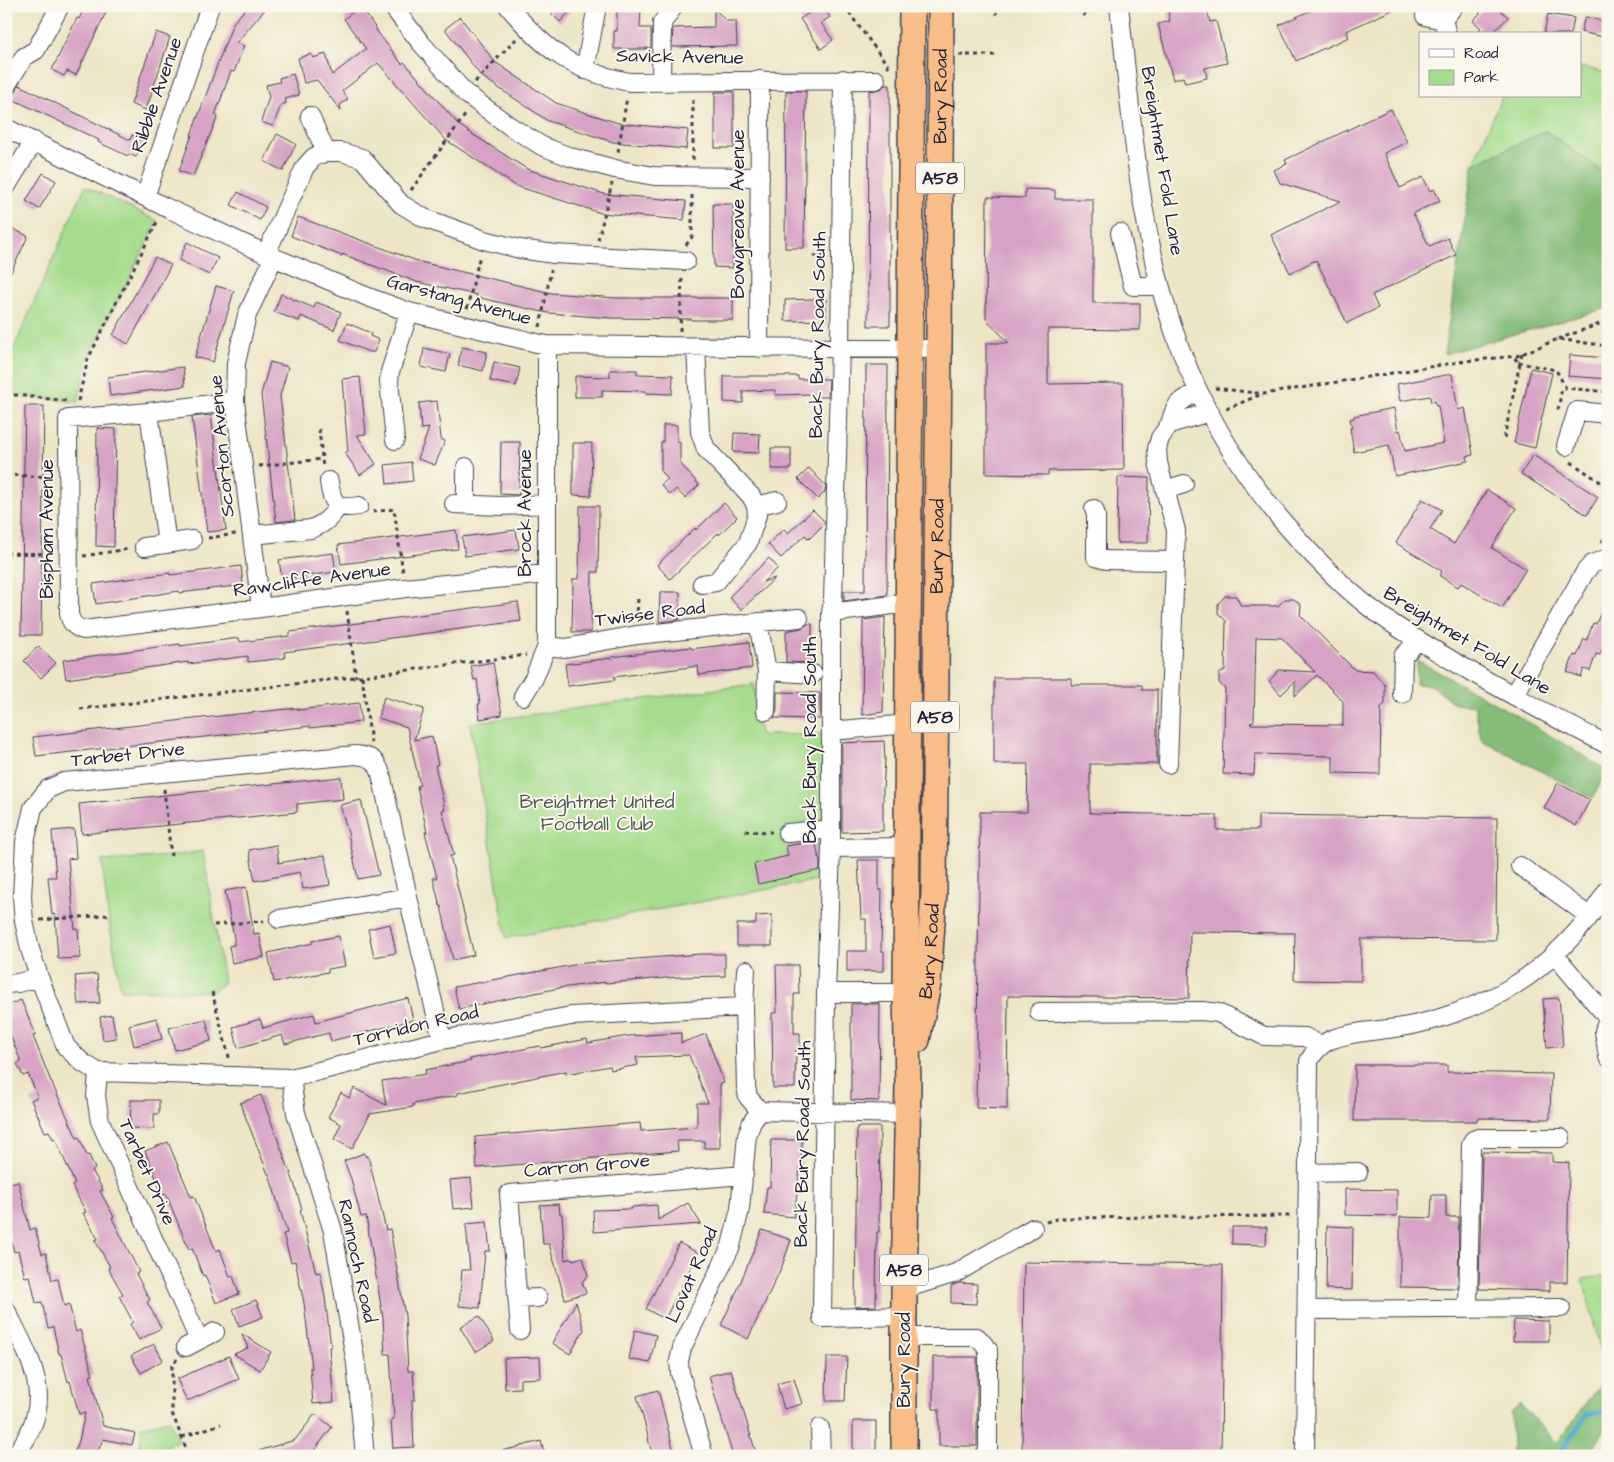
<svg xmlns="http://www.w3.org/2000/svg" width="1614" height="1462" font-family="'Architects Daughter',sans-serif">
<rect width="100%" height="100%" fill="#fbf7ec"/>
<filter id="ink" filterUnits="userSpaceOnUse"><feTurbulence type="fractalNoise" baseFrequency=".02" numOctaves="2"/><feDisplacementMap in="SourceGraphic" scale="10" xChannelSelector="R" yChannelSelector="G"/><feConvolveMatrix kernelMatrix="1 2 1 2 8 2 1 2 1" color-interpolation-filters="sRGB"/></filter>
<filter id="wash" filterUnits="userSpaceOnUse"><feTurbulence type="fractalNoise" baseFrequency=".0096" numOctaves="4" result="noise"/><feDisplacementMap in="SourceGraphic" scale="20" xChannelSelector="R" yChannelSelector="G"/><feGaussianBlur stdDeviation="1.12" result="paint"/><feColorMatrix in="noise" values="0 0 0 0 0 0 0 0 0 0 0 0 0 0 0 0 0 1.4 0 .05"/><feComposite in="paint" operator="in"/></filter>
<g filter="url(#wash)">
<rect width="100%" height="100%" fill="#ece5c6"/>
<path fill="#a6dc8d" stroke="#647f64" d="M1580,67L1608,73V175L1546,131L1473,165L1502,96H1580Z
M85,186L158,221L88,359L78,402L6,394V366Z
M754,684L760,735L825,734L823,879L506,938L470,723Z
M203,851L224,982L212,992L121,990L108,915L102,861L171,856Z
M1608,1275V1380L1583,1279Z
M169,1420L179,1442L158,1449L159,1456H138L142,1430L140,1427Z"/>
<path fill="#84bc78" stroke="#536f5a" d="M1546,131L1608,175V308L1444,354L1473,165Z
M1417,660L1521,718L1607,770L1593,798L1481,740L1475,706L1455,704L1431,685L1416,684Z
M1606,1376L1608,1380V1422L1590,1456H1512L1511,1412L1520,1404L1557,1443Z"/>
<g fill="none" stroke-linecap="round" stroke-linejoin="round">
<path stroke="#47a8c7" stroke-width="5" d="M1558,1456L1587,1414L1608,1412"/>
</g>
<g id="blocks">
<path fill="#d7a3c4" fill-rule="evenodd" d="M85,6H109L76,75L67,71L64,76L52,70L77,18L79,19Z
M248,6H268L236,43L244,46L234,72L231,71L215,115L218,116L193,176L179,171L192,135H191L233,23Z
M360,6L377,30H376L402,64L404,62L459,125L472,134L527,169L604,194L686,201L684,220L601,213L516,186L446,140L378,63L342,91L348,99L340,105L341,111L317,80L304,83L298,58L311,54L313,58L326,54L332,75L366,49L344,19Z
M544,6H575L560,22Z
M819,6H822L830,17L821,23L833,40L821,49L800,19Z
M1191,6H1206L1210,22L1216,21L1227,63L1205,68L1207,78L1185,83L1183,77L1173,80L1158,24L1170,21L1168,12Z
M1320,6H1401L1346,31L1349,37L1296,61L1279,25Z
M1486,6H1496L1508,17L1492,34H1475L1481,28L1473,21Z
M617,7L641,8L640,28H651V48H646V49H614V31H617Z
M714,8L726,21H736L737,46L672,47L673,28L714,27Z
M1548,14L1574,18L1571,34H1544Z
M460,17L495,62L556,103L618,123L688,130L686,149L613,142L548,121L481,76L445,29Z
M1585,17L1608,22V38L1581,32Z
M156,32L170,37L146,110L131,104Z
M293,74L299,95L285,99L286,103L281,105L273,126L261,122L269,97L266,85L280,82L279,78Z
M19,85L130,140L132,135L144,140L136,157L129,154L128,156L98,142L99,140L12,99Z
M885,85H890V326H868L869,91L881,89Z
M786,91H806L804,248H785Z
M715,92H734V148H715Z
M1391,109L1407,142L1384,153L1400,188L1423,177L1430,191L1434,189L1440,201L1413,213L1429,246L1448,238L1456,255L1372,295L1378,308L1347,323L1316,260L1290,273L1271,235L1341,201L1280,183L1274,170L1287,164L1285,160Z
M277,134L296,144L283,171L264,161Z
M43,173L56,181L39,209L26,201Z
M1025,189L1055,190V199H1093V303H1140V330L1048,329V384L1123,383L1124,470L1048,471V475L986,474V343H1009L986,319L987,197L1025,198Z
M238,192L266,207L260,220L231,205Z
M713,204H733V268L714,267Z
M298,217L420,262L551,293L616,298H733V320H692V319L611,318L548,313L511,305L476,297L477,295L417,282L342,254V256L291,236Z
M11,228L28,236L6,283V238Z
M187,242L218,258L209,275L179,260Z
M155,257L171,265L128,344L113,335Z
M216,286L234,291L213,362L195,357Z
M281,294L314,308L316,302L341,312L334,330L301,316L299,321L274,312Z
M811,299H826V320L785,321V300Z
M347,323L371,333L370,336L379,340L374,352H369L340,340Z
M462,347L487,352L483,371L458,365Z
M424,348L450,354L446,372L421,367Z
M1570,355L1608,358V379L1568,376Z
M270,362L288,367L280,396L295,520L276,522L261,394Z
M494,362L520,368L516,386L490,381Z
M866,365H888L887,595L844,601V591H865Z
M183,367L185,386L110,396L108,377Z
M1531,368L1552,373L1535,448L1514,443Z
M610,370H637V374L673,375L672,394L646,393V391L602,390V397H575V376L610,377Z
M1452,374L1458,410L1465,408L1473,455L1467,456L1468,461L1395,476L1389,445L1354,452L1350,428H1352L1350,419L1354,418V416L1394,408L1398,431L1400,430L1405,451L1444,443L1438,406H1436L1435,401L1431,402L1430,396L1400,401L1397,384Z
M724,376H798V379H829L828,397H811V394L775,395V390L743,391V403L724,402Z
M360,377L366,434L357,435L376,464L360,475L345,453L348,451L342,379Z
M437,401L441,439L445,441L435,465L418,459L429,428L421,429L419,403Z
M25,406H44L41,635H21Z
M211,415L226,530L207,532L192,417Z
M663,425H677V442H680V463L699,485L685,498L676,489L670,495L661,485L668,479L661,472V442H663Z
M97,428L116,429L114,547L96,546Z
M734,433L760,434L759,453L733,452Z
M501,442H520L519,495L500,494Z
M573,443H592L591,496L573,495Z
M771,448H791V469H771Z
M1533,455L1598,497L1587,515L1521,474Z
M411,462L413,481L387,484L385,465Z
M809,468L826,486L825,492L818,499L798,479Z
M1118,477L1149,478L1148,543H1117Z
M1487,490L1516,508L1492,548L1526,569L1502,608L1461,583L1458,587L1440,576L1442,571L1396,543L1422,499L1442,510L1430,529L1454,544Z
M724,503L737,517L719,535L718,533L670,579L657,565L695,528L696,530Z
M580,506H599L598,572H592L591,632H572L573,579H579Z
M813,510L825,522L824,524L809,539L805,535L781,558L768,544L784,529L788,533Z
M456,530L458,549L341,564L338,545Z
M516,530L519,549L465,556L462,537Z
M333,553L336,572L282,579L279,560Z
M769,558L778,568L763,582L775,578L741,610L729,597Z
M241,566L243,585L179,593V591L96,604L93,584L170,573V575Z
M660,592H680L679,620L659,622Z
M1225,596H1236L1241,606H1278L1285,599H1294L1301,605L1300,615L1355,670L1373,671L1385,685V704L1381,707L1380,774L1333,773V756L1255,754L1254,775L1223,774L1225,689L1219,683V674L1225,670L1226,621L1218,613V604ZM1256,637L1282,638L1315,672L1279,670L1269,681L1281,695L1295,681V696L1317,675L1343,701V725L1250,724L1254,720Z
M1607,597L1608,598V634L1600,655L1596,654L1590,671L1584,669L1581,677L1567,672L1574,655L1577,656L1584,639L1587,640L1593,623L1596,624Z
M518,602L521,621L284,652L285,658L248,662V656L188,664V662L66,679L63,660L180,644V646L239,638L240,642L290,636V632Z
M885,617L883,712L862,715L863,620Z
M808,624H812V663L786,662V631L801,628Z
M749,642L752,668L699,675L698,666L614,677L615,680L568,686L565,664L612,658V657L691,647V649Z
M38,646L56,663L41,678L24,661Z
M493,662L502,715L480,719L478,704H480L477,679L474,680L471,666Z
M994,678H1071V685H1142V690H1157V764H1090V813L1217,815V830H1258V815L1497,818L1496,940L1361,939V981L1294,980L1295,933L1190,932L1189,998L1008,996L1007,1109L976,1108L980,812H1027L1028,764H994Z
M777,692L820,693V719L774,718L777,711Z
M384,697L424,709L414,740L432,736L438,765H435L445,810H442L454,855L450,856L474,955L453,960L441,906H440L433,878H437L425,832H427L417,786L420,785L407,727L378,718Z
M359,703L361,722L310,728V726L249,733V732L36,756L33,737L238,714L298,708V710Z
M884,741L885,760L883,789V831L842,832V743Z
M341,777L343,799L297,804V812L82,834L79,804Z
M1558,783L1590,800L1576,826L1544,808Z
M361,800L379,875L358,879L348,833L340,805Z
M74,829L76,858L68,859L75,929H78L80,958L58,959L55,914L52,915L48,877H56L52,831Z
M815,841L820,862V870L758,884L754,864L788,856L786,846Z
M276,845L279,863L325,855L330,885L303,889L300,872L255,881L249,850Z
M858,860H879V890H882L881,951H884V971H847V951H866V919H861Z
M246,887L254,934L259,933L264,957L232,963L229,946L234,945V938L225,891Z
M772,915V946H737V924H756V916Z
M390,924L396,953L374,957L368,929Z
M339,936L345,966L328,969V972L274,982L268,953L313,943L312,941Z
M701,954H725V976L679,977L606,983V982L559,988L459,1009L454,987L585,963Z
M776,965H798L799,994H794V1033H800V1050H796L795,1088H773L772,1013H777Z
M97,974L100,1003L78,1004L75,976Z
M408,998L413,1020L331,1041L329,1033L285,1044L282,1035L238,1048L233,1027L260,1019L263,1028L314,1014L316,1022Z
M1559,998L1563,1046L1547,1048L1543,999Z
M21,1000L36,1035L33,1036L50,1079L77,1138L79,1137L87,1156L89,1155L95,1169L92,1170L103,1190L100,1191L114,1217L112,1218L139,1272L136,1274L150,1300L147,1302L161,1328L139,1340L130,1324L133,1322L119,1296L123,1294L108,1268L110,1267L95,1240L98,1239L83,1213L86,1212L72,1186L75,1184L55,1138L53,1139L49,1131L45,1132L31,1100L38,1097L28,1074L23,1076L17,1064L21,1062L6,1024V1019L11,1017L7,1006Z
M851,1004H880L879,1101L851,1100Z
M112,1015L116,1038L103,1040L100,1017Z
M157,1018L162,1039L134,1046L129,1025Z
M206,1019L211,1041L175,1050L169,1028Z
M681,1033V1043L706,1034L724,1083L720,1084V1148H704V1141H677L678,1151L477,1168L475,1137L640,1123L641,1131L697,1127V1103H708L689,1055L636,1057L638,1065L611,1070L610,1066L566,1074V1071L458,1093V1095L413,1104V1107L370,1114L352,1149L334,1139L341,1124L328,1117L341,1093L349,1098L354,1088L386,1105L382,1081L426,1074L425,1070L471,1061L470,1059L540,1046L541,1048L587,1039L588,1043L628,1036Z
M1355,1065H1447V1072L1551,1074L1550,1119L1477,1118V1121H1354Z
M261,1095L293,1180L302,1209L300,1210L316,1273L320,1272L325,1297L331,1347H329L334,1402L313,1404L310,1368H312L304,1303L295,1261L291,1262L283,1234L287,1233L269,1174H268L240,1103Z
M131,1100H159V1114H154V1129L130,1128Z
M857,1127H880L879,1232H877L876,1306L855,1307Z
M771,1140H802L801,1168H800L794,1217L764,1214L767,1187H770Z
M168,1142L191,1197L194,1196L216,1251L220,1249L230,1277L233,1276L239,1294L216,1303L205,1275L203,1276L192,1248L189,1250L166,1194L163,1195L145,1151Z
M1482,1152L1552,1153V1162L1569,1163L1567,1282H1550V1291L1479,1289Z
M364,1153L366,1157L368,1156L386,1230L390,1229L405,1316L408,1371H413L415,1400H412L414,1447L393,1448L391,1419H394L390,1354H385L383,1318L366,1216L361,1217L351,1179L344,1161Z
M471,1178L474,1207L453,1209L450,1180Z
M18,1181L30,1230L35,1228L42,1254L46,1253L52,1280L58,1279L64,1306L69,1304L76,1332L80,1330L93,1375L90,1376L103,1426L135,1433L132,1445L103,1439L96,1456H73L79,1441L85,1413L79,1414L70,1381L68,1382L61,1354H59L53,1327L48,1328L42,1302L36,1303L30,1276L25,1277L18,1251L14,1252L8,1228L6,1229V1184Z
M1345,1189L1397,1190V1216L1345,1215Z
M1432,1195H1446V1217H1459L1458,1288L1400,1287V1217L1431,1218Z
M688,1203L701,1224L594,1232L593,1210L632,1209V1207L657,1205L658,1220Z
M559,1204L560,1214H562L565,1260L572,1258L573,1260L583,1257L588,1275L582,1282L586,1293L565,1299L549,1244H543L540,1205Z
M487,1222L490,1251H485L480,1308L459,1306L462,1270H470L466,1224Z
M1327,1226L1353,1227L1352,1290L1326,1289Z
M1232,1227H1267L1266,1245L1232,1244Z
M762,1230L791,1240L782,1266L748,1339L721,1325L737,1291Z
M679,1243L698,1253L665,1319L646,1309Z
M1024,1262L1223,1265L1221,1456H1022Z
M958,1283L977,1284L976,1304L951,1303V1286Z
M256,1300L263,1317L239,1326L233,1309Z
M576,1302L584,1330L570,1354L552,1343Z
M479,1316L494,1341L475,1352L460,1327Z
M1514,1320L1549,1321V1341H1513Z
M635,1330L656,1335L650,1363L629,1359Z
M242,1334L271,1352L260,1370L234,1354L248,1348Z
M154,1344L163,1360L141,1373L131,1356Z
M229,1356L239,1379L187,1401L177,1379Z
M540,1357L541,1378L520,1379V1388L505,1389L504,1358Z
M827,1357H847L845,1401H826Z
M933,1357H977V1446H939V1409H933Z
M731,1370L747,1423L757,1456H733L725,1430L709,1376Z
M794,1379L802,1404L784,1409L777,1384Z
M658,1390L665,1417L675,1456H653L648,1439H649L637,1396Z
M315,1414L332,1427L310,1456H255V1452L295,1440Z
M853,1421H876V1456H853Z
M541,1441L545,1456H502V1451Z"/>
</g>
</g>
<g filter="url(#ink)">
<use href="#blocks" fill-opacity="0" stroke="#403f50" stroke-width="1"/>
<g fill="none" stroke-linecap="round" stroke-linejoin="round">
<defs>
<path id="minor" d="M392,6L421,43L465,93L511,127L542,146L570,157L615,169L654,176L760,177
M508,6C545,50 573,72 630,82L876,80
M1119,6C1132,120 1139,240 1180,348C1204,411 1240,471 1284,523C1310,553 1337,582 1369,607C1395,627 1424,644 1453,661C1503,691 1555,718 1608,745
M1425,16L1443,20L1447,34
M1443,20L1454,6
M585,70L597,6
M843,79L840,348L833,601L831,613V848L826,993L822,1318L904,1316
M661,81L662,23L674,6
M6,86L24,57L36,50L60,6
M310,116L326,152
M6,128L165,207L266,254L368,297L409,312L537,343L547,345L939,349
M6,187L34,141
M145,197L210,6
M1120,233L1133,286H1153L1160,284
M266,254L305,167L314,157L326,152H341L362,158L401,204L424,218L484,240L520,249L554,254L686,261
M696,346L700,432L706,449L751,496L756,506L757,515L748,543L716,582L702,584
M759,348L760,80
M235,401L149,412L68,419L69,613C70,622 75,628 84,630L261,608L405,588L546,574
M149,412L167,544
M1170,424L1210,412
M395,440L389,381L390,372L409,312
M1566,446L1577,411L1608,414
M466,467V504
M329,481C332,503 335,510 359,506
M1165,490L1184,484
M454,504L501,506L546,504
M756,506L777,501
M1094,509L1096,515V557L1107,560L1174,561
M252,535L311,529C324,524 331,518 338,506
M144,547L192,540
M261,608L235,401L236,363L247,315L274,257
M831,613L908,603
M758,622L767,671L766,711
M547,646L565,648L637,635L799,618
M767,671L813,674
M1402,694L1403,656L1418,641
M523,696L534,678L547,646V345
M1514,696L1585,572L1592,564L1608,558
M831,731L908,724
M1168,764L1176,530L1161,475L1158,462L1157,449L1160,438L1170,424L1173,414L1178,404L1198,390
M787,833L821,830L831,832
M831,848L907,847
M1520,866L1589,916
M279,919L408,897
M1554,954L1608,1018
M746,970L744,1007L746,1087L748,1097L760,1111L908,1114
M6,984L18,983L39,977
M826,993H906
M1039,1012L1203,1011L1218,1013L1264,1036L1305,1037L1320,1045
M1608,1019L1604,1031L1608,1057
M442,1040L408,897L381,774C376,759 371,757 356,755L64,782L48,789L33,808L25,842L22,897L24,921L30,949L39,977L66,1047L83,1063L98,1072L291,1078L442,1040L571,1016L744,1007
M98,1072L96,1096L100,1121L199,1340
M291,1078L296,1113L333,1231L356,1364L365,1456
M1308,1173L1358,1172
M904,1289L956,1273L1033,1228
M518,1299L538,1298
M1468,1308L1471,1145L1473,1140L1478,1138H1561
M6,1310C33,1364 58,1402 14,1456
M1307,1310L1561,1308
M520,1330L509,1194L744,1175
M904,1337H977L988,1349V1451L984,1456
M186,1347L215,1332
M820,1428L821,1456
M704,1456L680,1373L679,1361L682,1348L731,1246L740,1209L747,1135L752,1122L760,1111
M1305,1456L1309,1061C1314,1051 1320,1045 1330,1040C1352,1031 1379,1031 1402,1027C1434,1022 1473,1008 1503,992C1543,970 1585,929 1608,889"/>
<g id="highway">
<path id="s1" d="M917,1040L928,984L934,892L939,349L941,6"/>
<path d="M904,1456V1289L908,1084L906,993L912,6"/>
</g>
</defs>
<use href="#minor" stroke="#403f50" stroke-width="20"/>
<use href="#highway" stroke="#403f50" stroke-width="28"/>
<path stroke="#403f50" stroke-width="3" stroke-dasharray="4 4" stroke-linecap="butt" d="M844,6L889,67
M991,6L997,14
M1083,16L1091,6
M959,55H996
M475,82L516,39
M618,152L627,97
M693,160V96
M411,190L466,114
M598,240L612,183
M686,245L692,237V191
M813,256H825
M467,309L480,255
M540,327L551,270
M680,331L682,277
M1558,339L1608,321
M1522,353L1520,363L1556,370L1566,388L1608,392
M1215,388L1264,394L1465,361L1517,356L1558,339L1608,346
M6,394L68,401
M78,401L88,359L158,220
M1226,409L1262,394
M1558,410L1562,388H1566
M319,429L323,468
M1504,438L1520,363L1513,357
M1571,462L1608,487
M259,466L322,459
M6,475L53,477
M373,512L394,509L403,573
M208,538L236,534
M1602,542L1608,532
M6,553L53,554
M83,556L129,549
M347,611L356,677
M637,619L638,597
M362,676L371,743
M80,709L362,676L526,655
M164,789L171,856
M745,831L772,832
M40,920L108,915
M214,925L264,921
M212,992L230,1061
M1046,1222L1060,1218L1292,1216
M177,1359L172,1366V1413L189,1456
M182,1437L221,1424"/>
<use href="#minor" stroke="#fff" stroke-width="18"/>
<use href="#highway" stroke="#f8bd89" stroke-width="25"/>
</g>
</g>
<g text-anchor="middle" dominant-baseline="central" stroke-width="4" stroke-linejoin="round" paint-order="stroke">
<g fill="#fbf7ec" stroke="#636270" stroke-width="1">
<rect x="916" y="162.5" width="48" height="31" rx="4"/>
<rect x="911" y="701.5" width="48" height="31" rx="4"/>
<rect x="880" y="1254.5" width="48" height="31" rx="4"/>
</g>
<g font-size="18" font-weight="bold" fill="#22223b">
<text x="940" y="178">A58</text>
<text x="935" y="717">A58</text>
<text x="904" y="1270">A58</text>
</g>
<g font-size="19" fill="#22223b" stroke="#fbf7ec">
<text transform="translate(680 57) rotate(1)">Savick Avenue</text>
<text transform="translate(157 95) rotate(-71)">Ribble Avenue</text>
<text stroke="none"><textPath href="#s1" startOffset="945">Bury Road</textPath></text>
<text transform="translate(1162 161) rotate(81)">Breightmet Fold Lane</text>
<text transform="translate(738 214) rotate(-90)">Bowgreave Avenue</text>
<text transform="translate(459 300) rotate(15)">Garstang Avenue</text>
<text transform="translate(818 335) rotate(-89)">Back Bury Road South</text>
<text transform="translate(222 446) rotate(-95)">Scorton Avenue</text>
<text transform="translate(525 513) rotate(-90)">Brock Avenue</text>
<text transform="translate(47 529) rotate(-90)">Bispham Avenue</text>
<text stroke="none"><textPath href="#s1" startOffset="495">Bury Road</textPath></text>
<text transform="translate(312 580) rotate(-8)">Rawcliffe Avenue</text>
<text transform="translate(650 614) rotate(-7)">Twisse Road</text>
<text transform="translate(1467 641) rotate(31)">Breightmet Fold Lane</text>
<text transform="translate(810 740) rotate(-90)">Back Bury Road South</text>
<text transform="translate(128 755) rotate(-6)">Tarbet Drive</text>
<text stroke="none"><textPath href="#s1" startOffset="90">Bury Road</textPath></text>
<text transform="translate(416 1026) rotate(-13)">Torridon Road</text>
<text transform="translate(803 1144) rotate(-89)">Back Bury Road South</text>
<text transform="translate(587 1166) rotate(-5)">Carron Grove</text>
<text transform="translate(147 1172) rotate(66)">Tarbet Drive</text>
<text transform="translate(357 1261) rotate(78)">Rannoch Road</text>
<text transform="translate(692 1275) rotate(-66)">Lovat Road</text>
<text transform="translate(904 1360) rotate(-90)">Bury Road</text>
</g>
<g font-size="19" fill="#4a5a54" stroke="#fbf7ec">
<text x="597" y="802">Breightmet United<tspan x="597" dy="22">Football Club</tspan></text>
</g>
</g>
<rect width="1614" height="1462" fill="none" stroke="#fbf7ec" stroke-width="25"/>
<rect x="1419" y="32" width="162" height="65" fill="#fbf7ec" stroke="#a4a2a5"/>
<rect x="1429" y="49" width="25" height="8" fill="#ffffff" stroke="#a4a2a5"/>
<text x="1464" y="58" font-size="15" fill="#22223b">Road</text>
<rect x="1429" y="70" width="25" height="15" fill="#a6dc8d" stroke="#a4a2a5"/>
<text x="1464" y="82" font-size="15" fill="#22223b">Park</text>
</svg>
